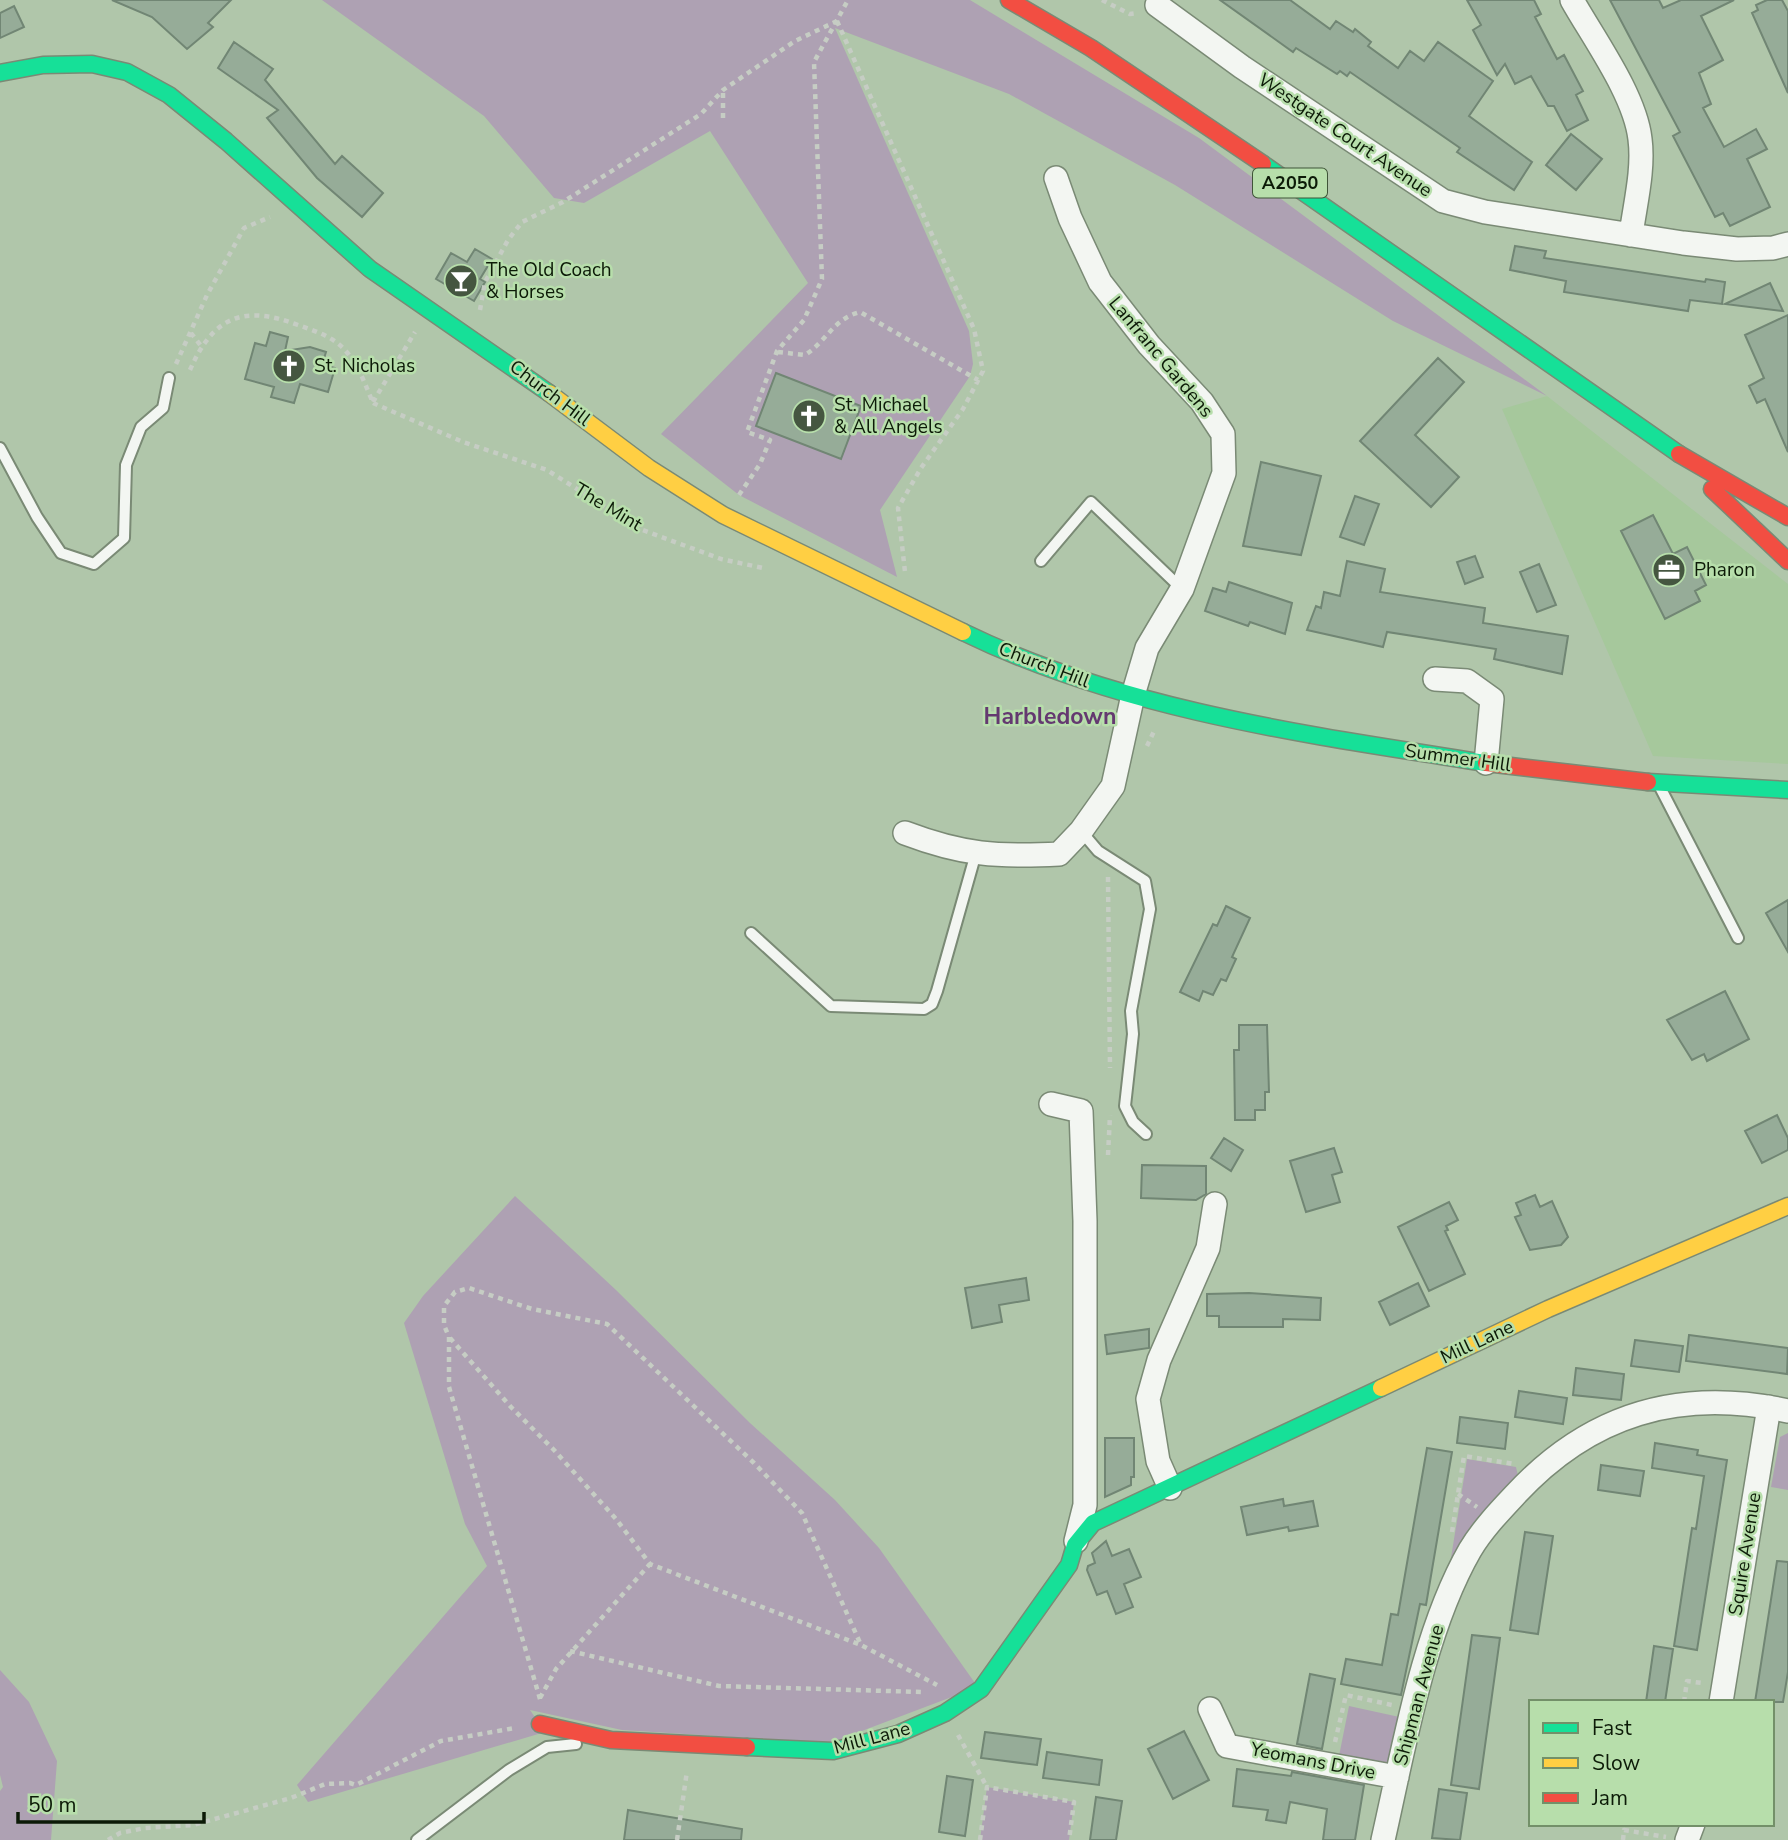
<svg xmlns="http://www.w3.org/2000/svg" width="1788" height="1840" font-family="'Nunito Sans',sans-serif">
<rect width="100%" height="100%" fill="#b0c6aa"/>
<path fill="#a6c89c" d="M1547,396L1788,584V764L1653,756L1502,409Z"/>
<path fill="#aea1b3" d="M322,0H970L1199,138L1547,396L1393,321L1175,185L1009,94L835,28L969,331L973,364L970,376L880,510L897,577L739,495L661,434L808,283L710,131L584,203L554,198L484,116Z
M515,1196L616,1290L750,1423L835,1500L879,1548L975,1683L957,1695L830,1743L622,1730L530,1710L545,1732L308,1802L297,1785L487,1566L465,1524L404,1323L423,1296Z
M1788,1433V1490L1771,1487L1780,1437Z
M1467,1459L1516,1467L1518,1476L1449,1570Z
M0,1670L29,1702L57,1761L51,1840H0V1791L3,1787L0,1775Z
M1349,1706L1404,1718L1391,1771L1338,1761Z
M987,1787L1074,1802L1069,1840H980Z"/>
<path fill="#96ac98" stroke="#718674" stroke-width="2" d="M112,0H231L208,23L213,27L187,49L152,17Z
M1220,0H1290L1330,29L1336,21L1353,32L1355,29L1371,42L1368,46L1398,68L1410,51L1424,61L1438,42L1493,81L1469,116L1532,162L1514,190L1457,152L1460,148L1350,72L1347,76L1340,71L1337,74L1296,48L1293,52Z
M1467,0H1534L1541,14L1535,17L1557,59L1564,55L1583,91L1576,95L1588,120L1567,131L1554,106H1548L1531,76L1515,84L1505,64L1497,75L1473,30L1481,25Z
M1610,0H1659L1663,8L1681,0H1734L1701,16L1723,60L1699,73L1711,104L1703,108L1724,147L1756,129L1767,149L1747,159L1770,207L1730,226L1723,213L1715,217L1673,136L1680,132Z
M1767,0H1782L1788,11V93L1752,13L1758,10L1756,5Z
M14,6L24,27L0,38V13Z
M234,42L273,69L265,80L335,164L342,156L383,193L362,217L317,178L267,118L278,110L218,68Z
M1571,134L1602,159L1576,190L1546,165Z
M1515,246L1546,251L1544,258L1705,282L1706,279L1725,282L1722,304L1690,300L1688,311L1564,292L1566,281L1510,270Z
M475,249L492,259L480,279L485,282L474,301L436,279L451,253L467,262Z
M1770,283L1783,311L1725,304Z
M1788,315V452L1765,399L1757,403L1749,386L1764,378L1745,335Z
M270,332L288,337L285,351L310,347L326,352L322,365L335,368L328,392L300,384L294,403L271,397L274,387L245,379L255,343L266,346Z
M1438,358L1464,382L1415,435L1459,477L1431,507L1360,441Z
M776,373L861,406L841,459L756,426Z
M1261,462L1321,476L1301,555L1243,546Z
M1355,496L1379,504L1364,545L1340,537Z
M1653,515L1673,554L1687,547L1706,585L1695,591L1700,601L1665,619L1621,531Z
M1475,556L1483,577L1465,584L1457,562Z
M1347,561L1385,569L1380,592L1485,608L1483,623L1568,636L1562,674L1494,659L1496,649L1387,632L1383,647L1307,630L1316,606L1321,608L1324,592L1340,596Z
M1539,564L1556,605L1537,612L1520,572Z
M1229,582L1292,603L1285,634L1250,622L1248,626L1205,611L1213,588L1226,592Z
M1788,900V952L1766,913Z
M1226,906L1250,918L1232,957L1236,959L1226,981L1221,979L1213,995L1203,991L1199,1001L1180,992L1213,924L1217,926Z
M1725,991L1749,1039L1707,1061L1704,1054L1692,1060L1667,1020Z
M1239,1025H1267L1269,1092H1265V1110H1255V1120H1235L1234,1050H1239Z
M1777,1115L1788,1138V1150L1762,1163L1745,1131Z
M1224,1138L1243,1150L1231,1171L1211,1158Z
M1334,1148L1342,1172L1332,1175L1340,1202L1306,1212L1290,1161Z
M1142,1165L1206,1166V1194L1196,1200L1141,1198Z
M1535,1195L1540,1207L1552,1201L1568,1237L1561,1245L1530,1250L1515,1217L1521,1215L1516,1203Z
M1449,1202L1458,1220L1446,1226L1448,1230L1445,1231L1465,1274L1429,1291L1398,1227Z
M1026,1278L1029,1300L999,1305L1002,1322L972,1328L965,1288Z
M1418,1283L1429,1306L1390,1325L1379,1302Z
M1249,1293L1321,1298L1320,1320L1283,1319V1327H1219V1316H1207V1294Z
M1149,1329V1348L1107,1354L1105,1335Z
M1689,1335L1788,1348L1787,1374L1686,1361Z
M1635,1340L1683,1346L1679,1372L1631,1366Z
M1576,1368L1624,1374L1621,1400L1573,1395Z
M1519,1391L1567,1398L1563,1424L1515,1417Z
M1460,1417L1508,1423L1505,1449L1457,1443Z
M1105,1438H1134V1477H1131V1485L1105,1497Z
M1655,1443L1698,1450L1697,1455L1727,1460L1697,1650L1674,1646L1692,1528L1696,1529L1704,1476L1652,1468Z
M1427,1448L1452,1452L1426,1605L1420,1604L1401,1695L1341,1684L1346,1659L1382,1665L1391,1614L1398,1615Z
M1601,1465L1644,1471L1640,1496L1598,1490Z
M1283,1499L1284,1506L1313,1501L1318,1526L1289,1531L1288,1527L1247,1535L1241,1507Z
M1525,1532L1553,1536L1538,1634L1510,1630Z
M1106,1541L1112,1556L1129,1549L1141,1577L1124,1584L1133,1607L1116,1614L1107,1591L1097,1595L1087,1570L1088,1566L1095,1563L1092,1553Z
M1777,1561L1788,1562V1672L1783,1702H1755Z
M1472,1635L1500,1638L1479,1789L1451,1785Z
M1654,1646L1673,1649L1665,1702H1646Z
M1310,1674L1335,1679L1322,1749L1297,1744Z
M1184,1731L1209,1780L1173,1799L1148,1749Z
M985,1732L1041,1739L1037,1765L981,1758Z
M1047,1752L1102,1760L1099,1785L1043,1778Z
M1237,1769L1291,1776L1292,1772L1364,1785L1355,1840H1323L1327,1809L1290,1802L1286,1823L1266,1820L1268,1810L1233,1806Z
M947,1776L973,1780L965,1836L939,1832Z
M1439,1789L1467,1793L1460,1840L1432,1838Z
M1096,1797L1122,1801L1116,1840H1090Z
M628,1810L742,1829L741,1840H624Z"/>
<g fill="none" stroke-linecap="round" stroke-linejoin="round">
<defs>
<path id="lane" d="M0,448L37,517L61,553L94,564L124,538L126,465L141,427L163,408L169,378
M1041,561L1091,502L1182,589
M1661,789L1738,938
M1081,831L1098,851L1145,881L1150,909L1131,1011L1133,1034L1125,1106L1133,1122L1146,1134
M751,933L831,1006L924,1009L932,1004L937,991L976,853
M417,1840L509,1770L547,1747L576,1744"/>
<path id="street" d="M1572,0C1594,39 1635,95 1640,139C1644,170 1635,204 1631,235
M1157,5L1242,67L1443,201L1485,212L1683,243L1737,249L1773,248L1788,244
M1435,679L1467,681L1492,699L1486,763
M905,833C963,855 997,857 1059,854L1081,831L1113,786L1133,695L1147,648L1182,589L1224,473L1223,434L1202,402L1149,345L1100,282L1070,218L1056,178
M1051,1104L1081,1111L1085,1221V1505L1076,1541
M1170,1488L1158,1461L1148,1399L1159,1360L1208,1248L1215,1204
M1721,1702L1769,1407
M1210,1709L1227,1746L1397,1777
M1383,1840C1404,1748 1423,1632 1470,1550C1482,1530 1498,1513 1514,1496C1589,1414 1679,1387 1788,1411
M1687,1840L1693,1824"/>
<path id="fast" d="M0,73L43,65L92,64L127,72L169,95L226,141L370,269L549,393
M1263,164L1679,454
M963,632C1125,711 1309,735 1486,763
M1648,782L1788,790
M747,1747L833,1751L898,1734L945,1713L981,1689L1069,1565L1075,1545L1093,1523L1381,1388"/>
<path id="slow" d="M549,393L649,468L723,515L963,632
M1381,1388L1548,1309L1788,1206"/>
<path id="jam" d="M1009,0L1091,48L1263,164
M1679,454L1788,517
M1712,489L1788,561
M1486,763L1648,782
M540,1724L611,1740L747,1747"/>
</defs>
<use href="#lane" stroke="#7a8a75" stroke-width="14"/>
<use href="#street" stroke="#7a8a75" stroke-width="26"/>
<use href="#fast" stroke="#7a8a75" stroke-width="19"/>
<use href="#slow" stroke="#7a8a75" stroke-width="19"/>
<use href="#jam" stroke="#7a8a75" stroke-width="19"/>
<path stroke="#c6cdc4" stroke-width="4.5" stroke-dasharray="5 5" stroke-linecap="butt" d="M1102,0L1130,14L1137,13
M837,21L974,329L983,371L963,409L921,468L898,508L905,572
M723,118V90
M480,310L485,282L508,240L522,222L563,202L701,114L723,90L795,41L837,21
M191,333L201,346
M778,352L805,355C827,341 833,319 860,312L978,380
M176,364L207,295L244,228L270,217
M190,370C213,317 243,304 298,325C315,331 332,336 345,350C359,366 365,384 373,403
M373,402L415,332
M373,403L463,442L547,470L640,529L721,559L763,568
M739,495L760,464L770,440L747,432L777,351L804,320L822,279L814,62L848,0
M1147,746L1155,729
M1108,877L1110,1068
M1108,1155L1110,1115
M450,1338L511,1407L554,1450L616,1519L650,1564L861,1645
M1458,1494L1477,1507
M1452,1532L1464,1456L1514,1464
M570,1651L719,1686L922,1692
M540,1698L556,1669L650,1564
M540,1699L449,1387V1337L444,1325V1306L455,1292L469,1288L532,1309L607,1324L754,1463L802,1513L861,1645L937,1685
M1684,1702L1687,1681L1702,1683
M958,1735L987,1787
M1335,1742L1346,1695L1392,1705
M108,1840L120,1833L145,1828L193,1825L291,1798L325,1784L350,1783L356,1785L441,1741L515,1728
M677,1840L687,1771
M980,1840L987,1787L1074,1802L1069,1840
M1623,1840L1624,1830L1666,1837"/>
<use href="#lane" stroke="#f3f6f2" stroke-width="10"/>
<use href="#street" stroke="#f3f6f2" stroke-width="23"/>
<use href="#fast" stroke="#16e098" stroke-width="16"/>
<use href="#slow" stroke="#ffcf43" stroke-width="16"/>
<use href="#jam" stroke="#f24e42" stroke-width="16"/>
</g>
<defs>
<symbol id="bar-disc" viewBox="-11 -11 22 22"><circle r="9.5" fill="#455640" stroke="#b7deab"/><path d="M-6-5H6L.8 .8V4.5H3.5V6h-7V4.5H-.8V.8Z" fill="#fff"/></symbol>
<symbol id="church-disc" viewBox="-11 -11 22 22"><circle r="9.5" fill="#455640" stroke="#b7deab"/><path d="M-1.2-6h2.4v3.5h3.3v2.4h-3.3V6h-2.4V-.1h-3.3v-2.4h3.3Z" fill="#fff"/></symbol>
<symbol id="office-disc" viewBox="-11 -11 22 22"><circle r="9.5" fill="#455640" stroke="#b7deab"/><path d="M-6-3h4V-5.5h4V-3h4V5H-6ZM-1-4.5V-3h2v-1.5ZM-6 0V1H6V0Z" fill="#fff"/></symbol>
</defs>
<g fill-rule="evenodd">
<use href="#bar-disc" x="442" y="262" width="38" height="38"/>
<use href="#church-disc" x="270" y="347" width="38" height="38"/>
<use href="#church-disc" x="790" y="397" width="38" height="38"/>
<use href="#office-disc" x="1650" y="551" width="38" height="38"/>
</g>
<g text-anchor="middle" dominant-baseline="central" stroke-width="5" stroke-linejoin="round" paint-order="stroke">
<rect fill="#b7deab" stroke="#3f5538" stroke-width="2" x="1253" y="168.5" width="74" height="29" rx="5"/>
<g font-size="18" font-weight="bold" fill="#0c1a07">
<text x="1290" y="183">A2050</text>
</g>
<g font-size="19" fill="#0c1a07" stroke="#b7deab">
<text transform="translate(1345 135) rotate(34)">Westgate Court Avenue</text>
<text transform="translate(1161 357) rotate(50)">Lanfranc Gardens</text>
<text transform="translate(550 393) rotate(37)">Church Hill</text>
<text transform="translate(608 507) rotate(31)">The Mint</text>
<text transform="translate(1044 665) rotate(21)">Church Hill</text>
<text transform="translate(1458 758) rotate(8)">Summer Hill</text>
<text transform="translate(1477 1342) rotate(-25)">Mill Lane</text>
<text transform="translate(1745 1554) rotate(-81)">Squire Avenue</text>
<text transform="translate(1419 1695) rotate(-75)">Shipman Avenue</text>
<text transform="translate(872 1738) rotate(-15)">Mill Lane</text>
<text transform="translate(1313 1761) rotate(11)">Yeomans Drive</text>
</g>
<g font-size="19" fill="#0c1a07" stroke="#b7deab" text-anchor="start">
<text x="486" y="270">The Old Coach<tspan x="486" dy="22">&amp; Horses</tspan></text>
<text x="314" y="366">St. Nicholas</text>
<text x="834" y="405">St. Michael<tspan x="834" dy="22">&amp; All Angels</tspan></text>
<text x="1694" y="570">Pharon</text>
</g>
<g font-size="23" font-weight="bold" fill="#643970" stroke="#b7deab">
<text x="1050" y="716">Harbledown</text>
</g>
</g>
<rect x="1529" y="1700" width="245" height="126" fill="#b7deab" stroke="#739069" stroke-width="2"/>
<rect x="1543" y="1723" width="35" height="10" fill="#16e098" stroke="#739069" stroke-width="2"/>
<text x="1592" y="1735" font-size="21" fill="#0c1a07">Fast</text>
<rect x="1543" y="1758" width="35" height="10" fill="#ffcf43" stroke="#739069" stroke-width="2"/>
<text x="1592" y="1770" font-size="21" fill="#0c1a07">Slow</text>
<rect x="1543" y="1793" width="35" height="10" fill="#f24e42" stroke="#739069" stroke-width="2"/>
<text x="1592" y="1805" font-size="21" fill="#0c1a07">Jam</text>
<path d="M18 1812v10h186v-10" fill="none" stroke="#0c1a07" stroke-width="3.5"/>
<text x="28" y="1812" font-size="21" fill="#0c1a07" stroke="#b7deab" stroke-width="5" paint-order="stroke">50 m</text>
</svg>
